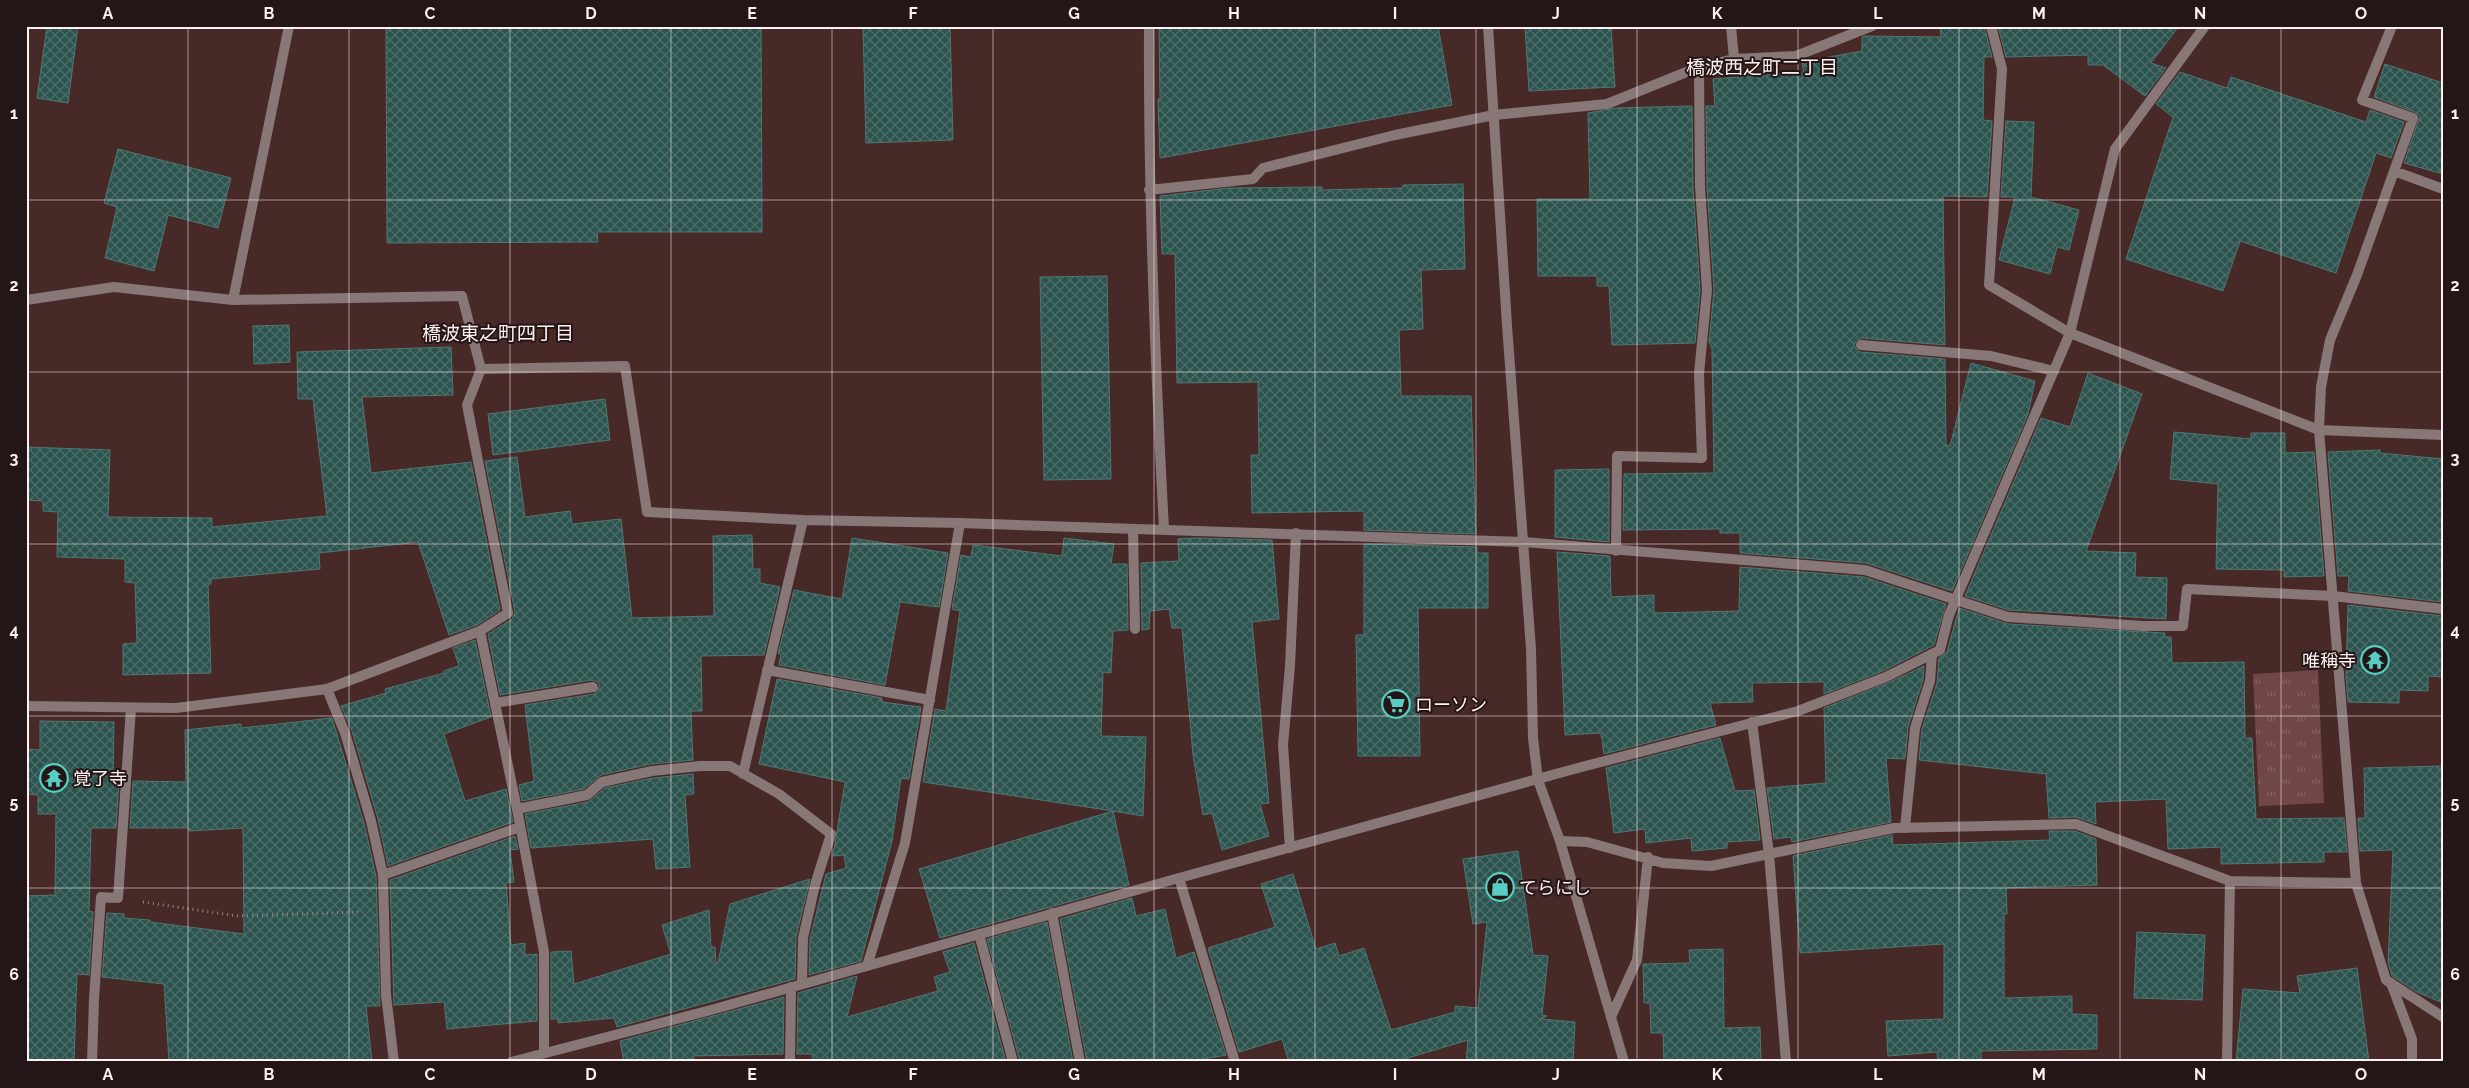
<svg xmlns="http://www.w3.org/2000/svg" width="2469" height="1088" font-family="Raleway,'Noto Sans JP',sans-serif">
<defs>
<pattern id="park-tufts" width="24" height="20" patternUnits="userSpaceOnUse" patternTransform="scale(1.25)"><rect width="24" height="20" fill="#704746"/><path d="M3 7l-1-3M5 7V3M7 7l1-3M15 17l-1-3M17 17v-4M19 17l1-3" fill="none" stroke="#856261"/></pattern>
<pattern id="building-cross-hatch" width="8" height="8" patternUnits="userSpaceOnUse" patternTransform="scale(1.25)"><rect width="8" height="8" fill="#2c544f"/><path d="M0 0l8 8M0 8l8-8" fill="none" stroke="#4c6d69"/></pattern>
</defs>
<rect width="100%" height="100%" fill="#472928"/>
<path fill="url(#park-tufts)" d="M2318,670L2324,803L2259,806L2253,674Z"/>
<path fill="url(#building-cross-hatch)" stroke="#4f7772" d="M47,26H78L68,103L37,98Z
M386,26H761L762,232H597L598,242L387,243Z
M863,26H950L953,140L866,143Z
M1159,26H1438L1452,105L1160,158L1158,99H1160Z
M1525,26H1611L1615,87L1529,91Z
M1940,26H1984L1992,57H1984L1983,120L1992,121L1987,197L1943,196L1945,345L1862,338L1856,341L1854,345L1857,350L1860,352L1945,359L1946,445L1950,446L1971,363L2035,381L2028,414L1952,591L1866,563L1740,553V533H1720V529L1623,530L1624,474L1714,473L1712,348L1709,342L1714,290L1707,187L1706,106H1715L1713,79L1804,72L1802,62L1862,51V37L1864,36L1941,37Z
M1998,26H2179L2151,63L2166,68L2145,96L2103,65H2088V55L2006,57Z
M2385,64L2443,83V174L2404,163L2420,116L2415,112L2374,97Z
M2180,72L2227,88L2231,77L2366,122L2370,110L2404,122L2391,158L2376,153L2336,273L2240,241L2223,291L2126,259L2173,117L2156,104Z
M1692,106L1693,187L1700,290L1695,343L1612,345L1609,286H1597V276H1538L1537,199H1590L1588,113L1616,108Z
M2006,121L2034,122L2031,197L2079,210L2069,250L2057,247L2050,274L1999,260L2015,197H2001Z
M118,149L231,178L218,228L168,215L154,271L105,258L117,207L104,203Z
M1463,184L1465,269L1421,270L1423,329L1399,330L1401,396H1471L1476,534L1364,530V511L1252,513L1251,455H1259L1258,382L1177,383L1175,254H1162L1160,196L1229,188L1322,187V190L1403,188V185Z
M1107,276L1111,479L1044,480L1040,277Z
M289,325L290,362L254,364L253,326Z
M451,347L453,395L362,397L371,473L471,462L500,610L477,625L449,635L418,542L319,553L320,569L211,579V584H208L211,673L123,675V644L137,643L135,583L125,582V559L57,557L58,512L43,511V501L26,500V447L110,450L108,517L212,518V527L327,516L313,399H298L297,352Z
M2088,373L2142,394L2086,551L2136,553L2135,577L2167,578L2166,619L2009,610L1965,596L2041,418L2070,427Z
M605,399L610,440L493,455L488,414Z
M2174,432L2251,439V433H2285V453L2314,452L2324,576L2284,577V570L2216,569L2218,484L2170,479Z
M2380,450V453L2443,459V602L2348,591L2349,576H2338L2328,452Z
M517,457L525,517L570,511L572,524L621,519L632,618L714,616L713,536L752,535L753,569H760V583L780,587L764,655L701,656L702,711H691L693,760L651,764L601,775L584,789L522,801L519,785L534,781L525,705L594,694L600,686L598,682L592,680L500,695L488,634L512,619L515,612L485,461Z
M1609,469V542L1555,537V470Z
M852,538L948,553L939,607L900,602L885,685L779,665L781,654H778L794,590L842,599Z
M1064,538L1114,544L1111,564H1127L1128,630L1113,631L1111,673L1103,672L1101,736L1146,737L1143,816L1113,811L1129,885L940,938L919,869L1113,811L923,782L935,709L946,711L960,611L952,609L961,555L971,557L973,545L1062,556Z
M1195,538L1272,540L1279,619L1252,622L1269,803L1260,804L1269,836L1222,850L1212,813L1203,815L1193,755L1182,628H1172L1169,609L1150,611L1149,629L1142,630L1141,563L1179,561L1178,539Z
M1364,544L1477,547V553H1488V608H1418L1420,756H1358L1356,635H1364Z
M1557,552L1610,556L1611,597L1654,595V613L1739,611L1740,567L1864,577L1946,604L1934,645L1883,671L1824,694V682L1752,683L1753,702L1710,703L1716,725L1604,754L1601,733L1565,735Z
M2348,605L2443,616V677L2428,676V691L2399,690V703L2348,702L2346,676Z
M1959,608L2008,624L2165,633V637H2171L2172,663L2244,662L2245,738H2252L2256,819L2344,818L2347,852H2324V862L2221,864V847L2168,849L2166,799L2095,802L2096,824L2076,817L2049,818L2046,774L1919,760L1922,729L1937,683L1939,658L1947,652Z
M475,640L491,717L444,734L465,801L506,789L513,822L388,866L378,819L352,731L341,706L386,693L385,689L444,673V671L459,666L453,648Z
M1924,666L1923,680L1908,727L1905,759L1886,758L1891,822L1792,842L1791,837L1774,839L1767,788L1826,783L1824,708L1888,683Z
M777,679L882,698V702L921,707L909,779L901,778L892,841L861,961L809,975L810,939L826,874L846,868L844,855L833,856L845,782L759,764Z
M332,718L364,823L376,876L380,1006H366L372,1062H169L164,984L102,977L107,913L124,914V918L150,920V922L244,934L243,828L189,831V828H130L133,781L186,782L185,730L241,724V728Z
M40,721L114,722L113,781H119L116,828H91L89,911L93,912L89,975L77,974L74,1062H26V896L55,895L56,814H38V795L26,794V749L40,750Z
M1720,738L1735,791L1754,790L1760,840L1727,842V848L1692,851L1691,838L1646,843L1645,829L1614,833L1606,768Z
M2443,766V1003L2417,992L2392,976L2388,963L2393,850L2360,851L2358,818H2365L2364,768Z
M693,774L694,794L685,795L690,867L656,869L653,839L531,848L525,814L588,802L605,788L653,778Z
M2049,831H2075L2096,839L2097,885L2006,888L2007,914H2004V998L2072,996V1014L2097,1015V1049L1981,1051V1062H1938L1937,1052L1888,1056L1886,1021L1944,1019V944L1800,953L1793,856L1892,835L1893,845L2050,840Z
M515,836L518,849L510,850L514,882L506,883L511,945L525,943V955L537,954V1021L447,1029L444,1002L394,1005L390,880Z
M1518,851L1533,955L1548,956L1542,1015L1547,1016L1541,1019L1575,1022L1573,1062H1466L1468,1040L1401,1060L1402,1062H1289L1282,1039L1239,1052L1208,948L1275,927L1261,884L1293,874L1316,949L1335,943L1339,956L1364,948L1391,1030L1455,1012V1006L1478,1008L1487,922L1473,924L1463,859Z
M810,879L796,937L795,979L617,1027L614,1018L558,1023V1019H551V952L571,951L574,984L671,954L662,925L709,910L711,947H715L716,963H718L730,904Z
M1132,898L1136,916L1165,909L1176,958L1194,952L1226,1055L1187,1062H1087L1060,919Z
M1047,922L1073,1062H1020L987,939Z
M2137,932L2205,935L2202,1000L2134,998Z
M974,943L1006,1062H813L812,1054H797L798,993L857,976L847,1017L938,991L934,977L950,972L943,952Z
M1723,949L1724,1028L1760,1027L1761,1062H1664L1663,1033H1651L1650,1003H1644L1643,964L1690,963L1689,950Z
M2357,968L2369,1062H2236L2243,989L2300,993L2297,976Z
M784,997L783,1054L693,1056L694,1062H624L620,1041Z"/>
<g fill="none" stroke-linecap="round" stroke-linejoin="round">
<path stroke="#96807f" stroke-width="3" stroke-dasharray="1 4" stroke-linecap="butt" d="M143,902L238,916L359,912"/>
<path stroke="#877776" stroke-width="10" d="M1149,26C1148,194 1155,362 1164,529
M1991,26L2002,69L1989,285L2070,333
M2394,171L2443,189
M1149,190L1253,179L1263,168L1395,135L1494,115
M1861,345L1991,356L2054,371
M2319,430L2321,387L2330,340L2357,275L2413,118L2362,100L2392,26
M1133,529L1135,629
M1616,551L1617,456L1702,458L1699,374L1707,290L1700,187L1699,67
M2143,626H2183L2187,589L2333,596L2443,609
M480,631L508,613L467,405L481,369
M767,670L930,700
M327,689L345,733L371,821L383,875L386,995L394,1062
M495,703L593,687
M517,809L587,795L602,782L652,771L700,766H730L779,794L831,834L815,885L803,938L802,984
M1905,828L1915,728L1930,681L1932,654
M1560,841L1587,842L1663,863L1711,866L1769,854
M1290,848L1283,745L1290,666L1296,533
M383,875L520,827
M1052,913L1080,1062
M979,934L1013,1062
M2391,983L2412,1039V1062
M1611,1017L1637,960L1648,857
M92,1062L94,999L101,897L118,898L131,708
M790,1062L791,987"/>
<path stroke="#877776" stroke-width="10" d="M1731,26L1734,59
M1494,115L1607,104L1699,67L1734,59L1796,56L1872,26
M26,300L114,287L233,300L462,296L481,369L625,366L647,512L803,520L960,523
M233,300L289,26
M2070,333L2319,430L2443,435
M2319,430L2356,883L2386,980L2443,1017
M26,706L176,708L327,689L480,631L517,809L544,952V1053
M1752,722L1769,854L1786,1062
M743,774L803,520
M1769,854L1894,828L2076,824L2230,881L2356,883
M1179,878L1235,1062
M867,966L905,843L960,523L1523,542L1865,570L2008,617L2143,626
M511,1062L711,1010L1179,878L1574,769L1798,711L1886,677L1940,650L1949,615L2070,333L2115,149L2205,26
M2227,1062L2230,881"/>
<path stroke="#877776" stroke-width="10" d="M1488,26L1507,325L1531,649L1533,738L1538,780L1560,841L1624,1062"/>
</g>
<path fill="none" stroke="#fdf0ef" stroke-width="1" stroke-opacity="0.55" d="M188,26V1062M349,26V1062M510,26V1062M671,26V1062M832,26V1062M993,26V1062M1154,26V1062M1315,26V1062M1476,26V1062M1637,26V1062M1798,26V1062M1959,26V1062M2120,26V1062M2281,26V1062M26,200H2443M26,372H2443M26,544H2443M26,716H2443M26,888H2443"/>
<defs>
<symbol id="temple-ring" viewBox="-11 -11 22 22"><circle r="9.5" fill="#241616" stroke="#56cec2" stroke-width="1.5"/><path d="M0-6L5-2H3V0L6.5 2.5H4V6H1.5V3h-3V6H-4V2.5H-6.5L-3 0V-2H-5Z" fill="#56cec2"/></symbol>
<symbol id="supermarket-ring" viewBox="-11 -11 22 22"><circle r="9.5" fill="#241616" stroke="#56cec2" stroke-width="1.5"/><path d="M-6-5.5h2.5l.6 2H6L4.5 2H-2.5L-4.4-4H-6ZM-1.5 3.2a1.3 1.3 0 1 0 .1 0ZM3 3.2a1.3 1.3 0 1 0 .1 0Z" fill="#56cec2"/></symbol>
<symbol id="shop-ring" viewBox="-11 -11 22 22"><circle r="9.5" fill="#241616" stroke="#56cec2" stroke-width="1.5"/><path d="M-5-2.5h2.3a2.7 3.5 0 0 1 5.4 0H5L5.5 6h-11ZM-1.5-2.5h3a1.5 2.3 0 0 0-3 0Z" fill="#56cec2"/></symbol>
</defs>
<g fill-rule="evenodd">
<use href="#temple-ring" x="2359" y="644" width="32" height="32"/>
<use href="#supermarket-ring" x="1380" y="688" width="32" height="32"/>
<use href="#temple-ring" x="38" y="762" width="32" height="32"/>
<use href="#shop-ring" x="1484" y="871" width="32" height="32"/>
</g>
<g text-anchor="middle" dominant-baseline="central" stroke-width="4" stroke-linejoin="round" paint-order="stroke">
<g font-size="18" fill="#fdf0ef" stroke="#241616" text-anchor="start">
<text x="2356" y="660" text-anchor="end">唯稱寺</text>
<text x="1415" y="704">ローソン</text>
<text x="73" y="778">覚了寺</text>
<text x="1519" y="887">てらにし</text>
</g>
<g font-size="19" fill="#fdf0ef" stroke="#241616">
<text x="1762" y="67">橋波西之町二丁目</text>
<text x="498" y="333">橋波東之町四丁目</text>
</g>
</g>
<rect width="2469" height="1088" fill="none" stroke="#241616" stroke-width="55"/>
<rect x="28" y="28" width="2414" height="1032" fill="none" stroke="#fdf0ef" stroke-width="2"/>
<g font-size="16" text-anchor="middle" font-weight="bold" fill="#fdf0ef">
<text x="108" y="19">A</text>
<text x="269" y="19">B</text>
<text x="430" y="19">C</text>
<text x="591" y="19">D</text>
<text x="752" y="19">E</text>
<text x="913" y="19">F</text>
<text x="1074" y="19">G</text>
<text x="1234" y="19">H</text>
<text x="1395" y="19">I</text>
<text x="1556" y="19">J</text>
<text x="1717" y="19">K</text>
<text x="1878" y="19">L</text>
<text x="2039" y="19">M</text>
<text x="2200" y="19">N</text>
<text x="2361" y="19">O</text>
<text x="14" y="119">1</text>
<text x="2455" y="119">1</text>
<text x="14" y="291">2</text>
<text x="2455" y="291">2</text>
<text x="14" y="464">3</text>
<text x="2455" y="464">3</text>
<text x="14" y="636">4</text>
<text x="2455" y="636">4</text>
<text x="14" y="808">5</text>
<text x="2455" y="808">5</text>
<text x="14" y="980">6</text>
<text x="2455" y="980">6</text>
<text x="108" y="1080">A</text>
<text x="269" y="1080">B</text>
<text x="430" y="1080">C</text>
<text x="591" y="1080">D</text>
<text x="752" y="1080">E</text>
<text x="913" y="1080">F</text>
<text x="1074" y="1080">G</text>
<text x="1234" y="1080">H</text>
<text x="1395" y="1080">I</text>
<text x="1556" y="1080">J</text>
<text x="1717" y="1080">K</text>
<text x="1878" y="1080">L</text>
<text x="2039" y="1080">M</text>
<text x="2200" y="1080">N</text>
<text x="2361" y="1080">O</text>
</g>
</svg>
